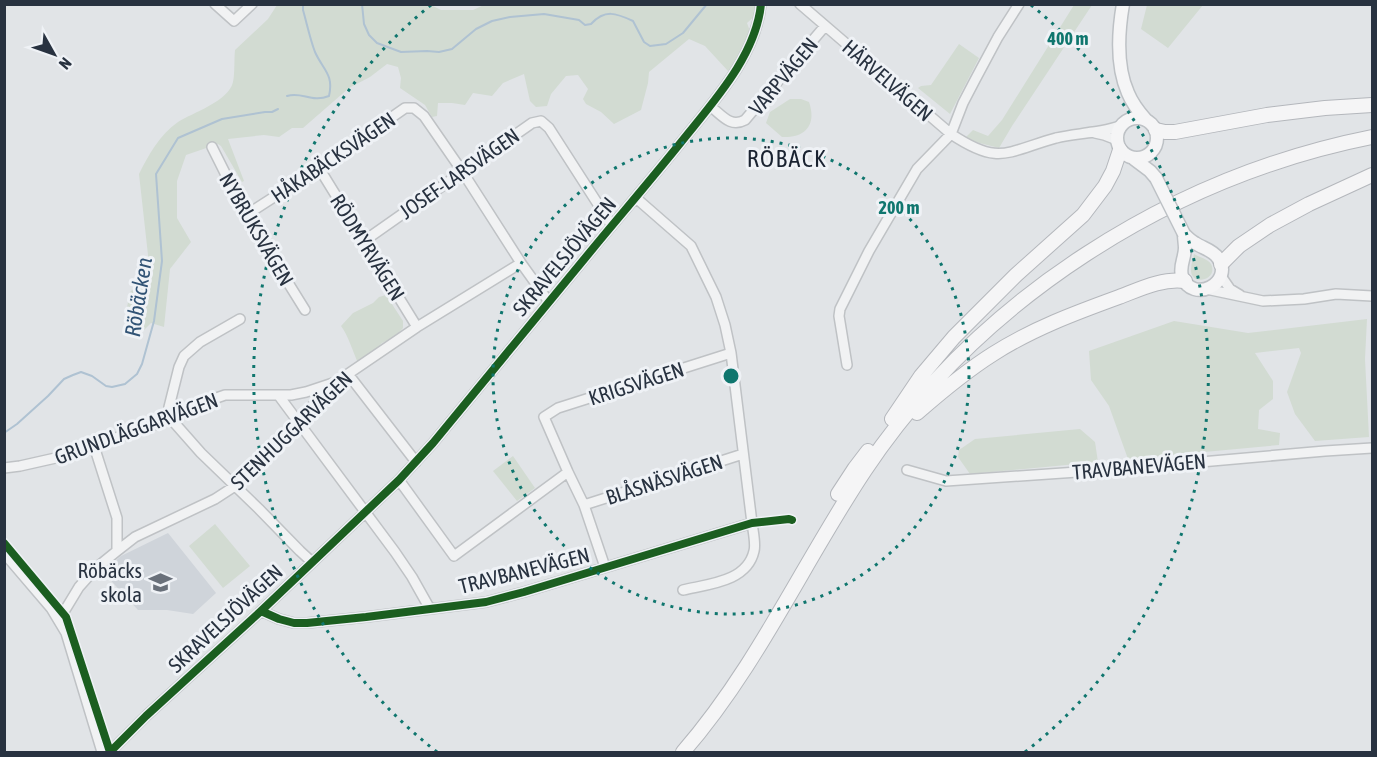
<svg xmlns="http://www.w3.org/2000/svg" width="1377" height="757" font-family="'Asap Condensed',sans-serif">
<rect width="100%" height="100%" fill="#e1e4e7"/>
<path fill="#cfd4da" d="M168,533L216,593L193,614L167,610H138L103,572L121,556Z"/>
<path fill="#d2dbd2" d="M429,4L441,10H473L486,4L757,5L756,15L747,23L751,34L740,59L728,71L705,46L689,39L649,72L648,83L641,110L614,124L601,112L586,104L583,99L588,89L578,75L566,76L551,94L547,106L536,107L530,101L524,74L503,83L492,96L473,93L465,105L452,103H438L437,116L432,117L425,105L400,88L401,78L398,67L387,64L370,77L349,88L303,128H292L279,137L264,135L228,139L244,181L242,182L221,146L218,144L186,155L177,181V218L191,242L170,269L164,327L151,323L136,338L125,318L130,292L150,273L139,174C148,156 160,134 178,122C192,113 229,101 233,82C235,73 234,59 235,50L268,19L277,5Z
M1074,5H1092L1012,126L999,148L964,139L973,130L988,136L1002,120Z
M1147,5V4L1203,5L1168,48L1141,29Z
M959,44L979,58L950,114L918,88L921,86L931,85Z
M790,99H801L809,102C817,125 805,138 782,137L766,123L770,112Z
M1194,254C1199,257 1208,259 1211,264C1219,280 1190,287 1191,269C1191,264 1193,259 1194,254Z
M386,295L403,321V328L395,337L382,343L371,354L358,363C353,352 348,335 341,326L353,313L373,303L379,297Z
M1367,319L1365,359L1369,437L1315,441L1295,414L1287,392L1301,353L1299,348L1255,353L1273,381V399L1259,410L1258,429L1280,433L1279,445L1128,459L1109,406L1091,380L1089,351L1174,321L1248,333Z
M1080,429L1095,442L1098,462L970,474L958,457L959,450L975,439Z
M513,456L535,488L517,501L493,471Z
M215,524L250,566L223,588L189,546Z"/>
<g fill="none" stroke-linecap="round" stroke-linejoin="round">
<path stroke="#afc2d2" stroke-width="2" d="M362,4L364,24L369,35L377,43L401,52L427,51L439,52L452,49L476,29L492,21L510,17L544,14L579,20L585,25L591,24C605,9 616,13 633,21L644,42L650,46L666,44L683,33L707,4
M287,96C302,91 311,103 329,96C334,74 323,70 315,52C310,39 307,24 303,10V4
M4,433L17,424L48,396L64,379L73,375L81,372L92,376L106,386L112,387L125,384L137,374L142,364L154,321L162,261L156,174L178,138L222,119L265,112H272L278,109"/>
<defs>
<path id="minor" d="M215,4L234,21L252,4
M800,4L951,134C999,166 1006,152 1056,138C1069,135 1081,134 1093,132C1103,131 1112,128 1121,126
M710,106C722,115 730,128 745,120L825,26
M1095,133L1104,135L1117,140
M212,147L246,215L305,310
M319,168L417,327
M636,198L691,246L716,297L725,325L731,353L752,523C753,531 756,544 754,551C747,582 708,584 683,590
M246,215L319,168L405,108H414L424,116L462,171L521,263L549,302
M364,241L532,123L541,121L549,128L612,226
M1221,276L1230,289L1240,295
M1206,289L1263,301L1304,299L1336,294L1372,296
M240,319L200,342L184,356L179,367L169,407L171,419L201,453L259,509L300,551L312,562
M847,365L839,316L840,309L869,251L917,169L951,134L963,103L975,80L998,37L1019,4
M348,374L416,462
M279,396L395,552L412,577L430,609
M94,446L117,518V551
M4,468L20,466L60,457L171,419L202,403L225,395H291L306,392L336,382
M907,470L946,481L1121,469L1325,451L1372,448
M399,480L454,556L568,472
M584,505L743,454
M4,553L51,608L66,633L102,752
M605,567L584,505L568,472L544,417L558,408L731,353
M261,611L279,619L294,623H307L366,617L486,602L524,592L752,523
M59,620L79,587L96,568L117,551L135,537L215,499L235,486L322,396L348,374L417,327L521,263
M110,752L146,716L261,611L399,480L433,443C487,377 541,312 595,246C624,211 654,176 682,141C713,102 756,56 761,4"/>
<path id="major" d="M1123,4C1118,33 1116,66 1128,93C1132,103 1139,112 1146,120
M1117 138a20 20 0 1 1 40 0a20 20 0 1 1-40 0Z
M1134,159L1150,171L1156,178
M1184,234C1187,237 1191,241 1195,243C1202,248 1213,250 1218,258C1235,283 1192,305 1182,276C1179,266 1185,258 1185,248C1185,244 1184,239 1184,234Z"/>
<path id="highway" d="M1156,130L1165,132H1175L1267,115L1325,108L1372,105
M1221,264L1239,246L1270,225L1309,204L1372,175
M917,413C941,392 966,371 993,354C1032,329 1075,313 1119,297C1140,289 1162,278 1185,281
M892,419L921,376L954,337L1016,275L1083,215L1105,186L1113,171L1120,150
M838,494L855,468L868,451
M683,752C757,667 803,563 865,470C980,298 1171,177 1372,137"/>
</defs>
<use href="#minor" stroke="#bfc2c5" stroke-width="12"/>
<use href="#major" stroke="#bdc1c5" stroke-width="15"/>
<use href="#highway" stroke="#b4b7bc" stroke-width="16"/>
<use href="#minor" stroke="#f1f2f3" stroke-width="9"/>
<use href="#major" stroke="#f5f5f6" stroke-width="12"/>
<use href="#highway" stroke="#f5f5f6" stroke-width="14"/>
<defs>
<path id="major-bridge" d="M1156,178L1184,234"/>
</defs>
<use href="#major-bridge" stroke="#bdc1c5" stroke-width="15" stroke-linecap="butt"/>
<use href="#major-bridge" stroke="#f5f5f6" stroke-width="12"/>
<defs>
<path id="cycleway" d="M4,543L66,617L110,752
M261,611L279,619L294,623H307L366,617L486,602L524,592L752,523L789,519L792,520
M110,752L146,716L261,611L399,480L433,443C487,377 541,312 595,246C624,211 654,176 682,141C713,102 756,56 761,4"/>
</defs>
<use href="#cycleway" stroke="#eff2f6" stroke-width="11"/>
<use href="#cycleway" stroke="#1b5e20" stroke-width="8"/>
</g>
<g fill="none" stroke="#0f766e" stroke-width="3" stroke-dasharray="3 6">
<circle cx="731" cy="376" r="238"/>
<path d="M437 752A477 477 0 0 1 431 5M1031 5A477 477 0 0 1 1025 752"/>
</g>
<defs>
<symbol id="school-bare" viewBox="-9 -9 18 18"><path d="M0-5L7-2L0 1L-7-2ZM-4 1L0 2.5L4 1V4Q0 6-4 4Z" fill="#69707a" stroke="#eff2f6" stroke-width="2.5" paint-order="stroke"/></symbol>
</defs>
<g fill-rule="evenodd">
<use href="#school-bare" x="144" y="566" width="33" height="33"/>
</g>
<g text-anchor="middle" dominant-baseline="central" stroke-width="6" stroke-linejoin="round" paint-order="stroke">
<g font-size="21" fill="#283240" stroke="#eff2f6">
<text transform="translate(783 76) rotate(-50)">VARPVÄGEN</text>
<text transform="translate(888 80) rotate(41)">HÄRVELVÄGEN</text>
<text transform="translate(333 157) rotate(-34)">HÅKABÄCKSVÄGEN</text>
<text transform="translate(459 173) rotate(-35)">JOSEF-LARSVÄGEN</text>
<text transform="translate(257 229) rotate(60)">NYBRUKSVÄGEN</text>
<text transform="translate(368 247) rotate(58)">RÖDMYRVÄGEN</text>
<text transform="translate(564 256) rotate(-50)">SKRAVELSJÖVÄGEN</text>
<text transform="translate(636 383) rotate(-18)">KRIGSVÄGEN</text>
<text transform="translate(136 428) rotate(-20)">GRUNDLÄGGARVÄGEN</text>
<text transform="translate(291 430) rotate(-44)">STENHUGGARVÄGEN</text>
<text transform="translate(1139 466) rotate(-5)">TRAVBANEVÄGEN</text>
<text transform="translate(664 479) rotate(-18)">BLÅSNÄSVÄGEN</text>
<text transform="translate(524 570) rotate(-14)">TRAVBANEVÄGEN</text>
<text transform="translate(225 618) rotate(-43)">SKRAVELSJÖVÄGEN</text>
</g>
<g font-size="21" fill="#283240" stroke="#eff2f6" text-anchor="end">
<text x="142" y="570">Röbäcks<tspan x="142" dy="24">skola</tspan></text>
</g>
<g font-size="22" font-style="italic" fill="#315375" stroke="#eff2f6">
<text transform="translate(138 297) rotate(-81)">Röbäcken</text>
</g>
<g font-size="24" letter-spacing="1.5" fill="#1a2331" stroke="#eff2f6">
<text x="787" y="158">RÖBÄCK</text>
</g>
</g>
<circle cx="731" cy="376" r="9" fill="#0f766e" stroke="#eff2f6" stroke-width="3"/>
<g font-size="18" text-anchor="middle" font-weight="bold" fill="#0f766e" stroke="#eff2f6" stroke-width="6" stroke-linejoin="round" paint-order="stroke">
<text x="1068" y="45">400 m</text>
<text x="899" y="214">200 m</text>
</g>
<rect width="1377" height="757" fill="none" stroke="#283240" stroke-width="12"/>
<g transform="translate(54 54) rotate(130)" stroke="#eff2f6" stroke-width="4.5" paint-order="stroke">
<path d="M0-4.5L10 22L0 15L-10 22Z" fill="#283240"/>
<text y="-9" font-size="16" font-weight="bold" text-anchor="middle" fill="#283240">N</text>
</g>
</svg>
